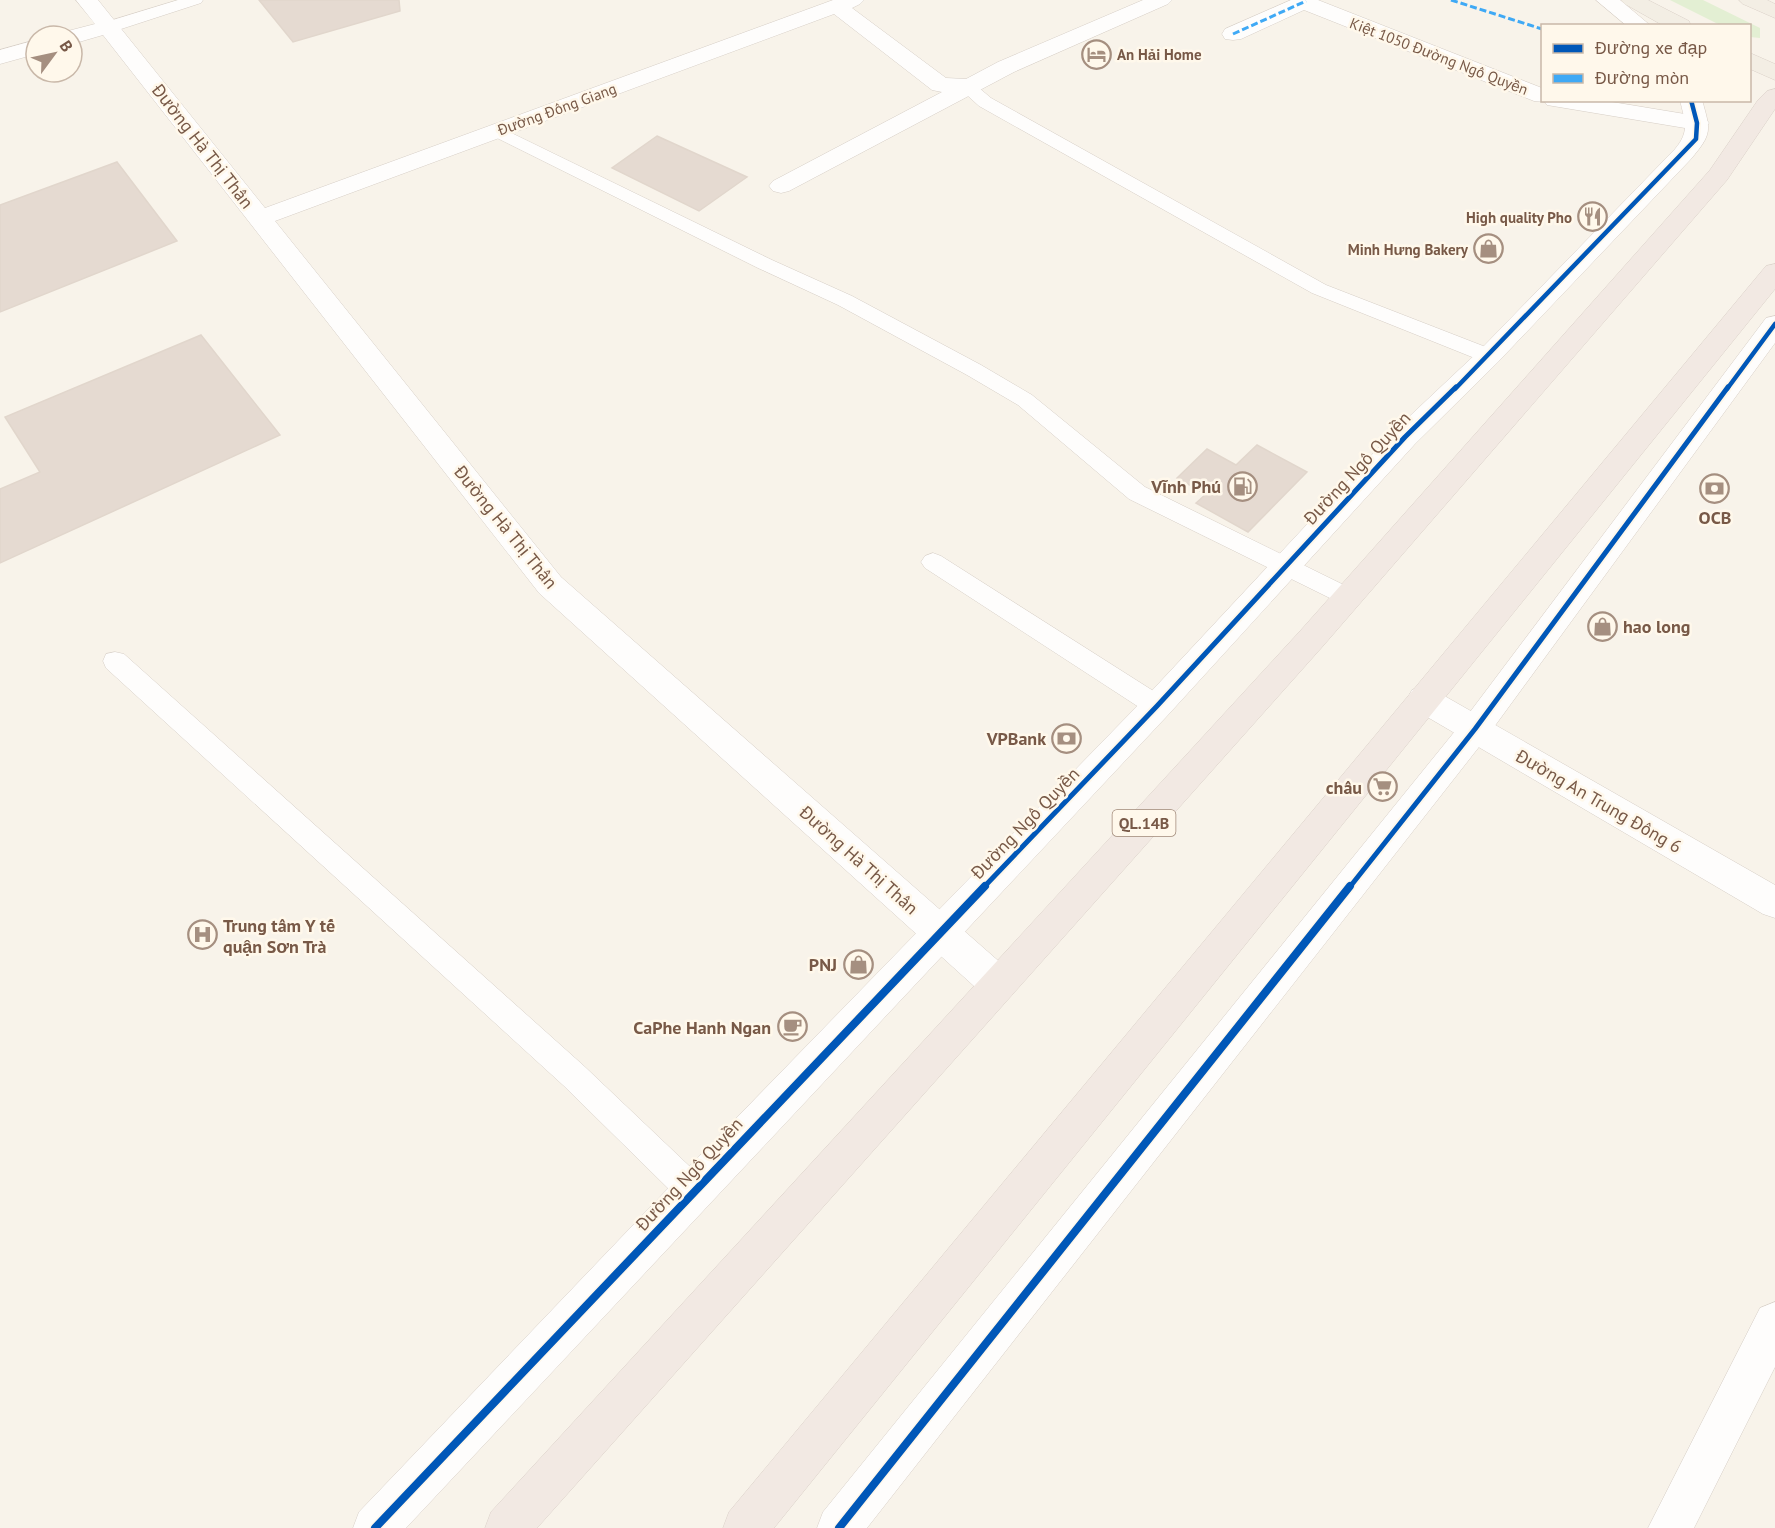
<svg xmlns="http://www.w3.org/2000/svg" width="1775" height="1528" font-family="'PT Sans',sans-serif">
<rect width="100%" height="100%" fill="#f8f3ea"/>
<path fill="#e3efd3" d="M1670,0H1703L1760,28V38L1750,37V26L1720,25Z"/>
<path fill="#e5dad1" stroke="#e1d6cc" stroke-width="1.5" d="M259,0H399L400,11L293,42Z
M657,136L747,177L699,211L612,168Z
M117,162L177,241L0,312V205Z
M201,335L280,435L0,563V489L40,472L5,417Z
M1257,445L1307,472L1248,532L1196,503L1206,494L1177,478L1207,449L1236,465Z"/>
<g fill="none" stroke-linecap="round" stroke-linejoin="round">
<defs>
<path id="lane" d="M178,0H203L201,3L115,31L109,32L101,27L103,23Z
M966,81L972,82L991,98L1326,285L1496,351L1499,356L1496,361L1489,363L1482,361L1312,293L979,106L957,86L960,82Z
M497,126L772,260L852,296L981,365L1032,395L1145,487L1356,591L1360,597L1356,603L1348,606L1340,603L1129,499L1018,405L967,375L838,305L758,268L491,135L488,131L491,127Z
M933,553L941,556L1166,699L1169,706L1166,713L1157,716L1148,713L925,568L921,562L925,556Z
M115,652L124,654L584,1066L704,1180L708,1191L704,1202L693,1206L682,1202L564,1086L106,668L103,661L106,654Z"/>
<path id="street" d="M76,0H98L265,208L833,0H864L860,4L852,8L946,78L966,79L998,62L1143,0H1172L1168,4L1014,72L789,191L781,193L773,191L769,186L773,181L942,92L932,90L834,14L275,221L561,577L1011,972L1016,984L1011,996L998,1000L985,996L539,593L103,35L72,44V36H62L64,32L95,24Z
M1291,0H1318L1542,88V100H1600L1697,116L1705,118L1709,123L1705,128L1697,130L1547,105L1545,102L1534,101L1304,10L1241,39L1233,40L1225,39L1222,34L1225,29Z
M36,40V54L0,64V50Z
M1423,686L1434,690L1775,885V918L1763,914L1412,708L1407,699L1412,690Z
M1775,1302V1367L1694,1528H1648L1760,1308Z"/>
<path id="secondary" d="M1596,0H1620L1651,26H1627Z
M1680,100H1702C1711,131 1712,134 1691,159L1498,362L1415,444L1168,715L406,1528H353L359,1512L679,1177L1146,697L1395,430L1480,350L1675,149C1690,131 1685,122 1680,100Z
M1775,316V343L1486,738L867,1528H817L823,1512L1464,720L1766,318Z"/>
<path id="primary" d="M1621,0H1648L1689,21L1691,26H1664L1625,4Z
M1739,0H1767L1775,4V18L1743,4Z
M1750,53L1775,64V80L1750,69Z"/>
<path id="highway" d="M1775,89V109L1727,180L1323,646L537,1528H485L491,1512L1301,630L1710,170L1758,100L1767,91Z
M1775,264V289L774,1528H723L729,1512L1766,266Z"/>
</defs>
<use href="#lane" stroke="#d6cec6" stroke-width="1"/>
<use href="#street" stroke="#d6cec6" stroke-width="1"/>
<use href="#secondary" stroke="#d7cec6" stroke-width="1"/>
<use href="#primary" stroke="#dad0c8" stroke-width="1"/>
<use href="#highway" stroke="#dad0c8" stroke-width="1"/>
<use href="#lane" fill="#fefdfc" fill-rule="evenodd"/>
<use href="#street" fill="#fefdfc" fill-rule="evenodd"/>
<use href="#secondary" fill="#fefdfc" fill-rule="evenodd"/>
<use href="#primary" fill="#f3eee4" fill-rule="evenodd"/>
<use href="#highway" fill="#f2e9e3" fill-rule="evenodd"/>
<path stroke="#3fa9f5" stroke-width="3" stroke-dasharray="7 3" stroke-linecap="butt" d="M1451,0L1542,29
M1233,34L1306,1"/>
<defs>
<path id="cycleway-far2" d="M1455,389L1696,139L1697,123L1691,100
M1727,389L1775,324"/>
<path id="cycleway-far1" d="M983,888L1157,706L1405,437L1456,387
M1349,888L1475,729L1728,387"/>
<path id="cycleway" d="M375,1528L985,886
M839,1528L1350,886"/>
</defs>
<use href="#cycleway-far2" stroke="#fff8eb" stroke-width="8"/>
<use href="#cycleway-far1" stroke="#fff8eb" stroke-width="9"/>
<use href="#cycleway" stroke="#fff8eb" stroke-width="11"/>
<use href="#cycleway-far2" stroke="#0057b8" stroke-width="4.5"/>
<use href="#cycleway-far1" stroke="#0057b8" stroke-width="5"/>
<use href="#cycleway" stroke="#0057b8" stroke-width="8"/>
</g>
<defs>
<symbol id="hotel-ring" viewBox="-11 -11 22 22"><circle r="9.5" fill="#fff8eb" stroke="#a58f80" stroke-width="1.5"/><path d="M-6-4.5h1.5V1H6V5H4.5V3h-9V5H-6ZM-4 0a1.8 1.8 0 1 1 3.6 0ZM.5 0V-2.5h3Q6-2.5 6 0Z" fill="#a58f80"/></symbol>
<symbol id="restaurant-ring" viewBox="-11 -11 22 22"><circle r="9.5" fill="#fff8eb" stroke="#a58f80" stroke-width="1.5"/><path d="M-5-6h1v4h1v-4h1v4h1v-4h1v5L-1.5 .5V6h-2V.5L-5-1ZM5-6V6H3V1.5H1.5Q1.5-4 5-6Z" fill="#a58f80"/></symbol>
<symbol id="shop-ring" viewBox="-11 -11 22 22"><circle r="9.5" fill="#fff8eb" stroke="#a58f80" stroke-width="1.5"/><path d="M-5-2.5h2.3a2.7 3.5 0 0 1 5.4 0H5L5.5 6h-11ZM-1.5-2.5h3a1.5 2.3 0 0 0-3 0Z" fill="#a58f80"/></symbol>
<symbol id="fuel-ring" viewBox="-11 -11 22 22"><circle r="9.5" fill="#fff8eb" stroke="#a58f80" stroke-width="1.5"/><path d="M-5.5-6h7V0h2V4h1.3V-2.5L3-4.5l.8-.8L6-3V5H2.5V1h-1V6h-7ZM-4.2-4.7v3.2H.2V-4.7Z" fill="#a58f80"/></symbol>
<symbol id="bank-ring" viewBox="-11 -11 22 22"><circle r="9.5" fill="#fff8eb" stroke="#a58f80" stroke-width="1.5"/><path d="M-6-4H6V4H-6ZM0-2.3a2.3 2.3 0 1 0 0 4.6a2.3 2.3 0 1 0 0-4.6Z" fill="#a58f80"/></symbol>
<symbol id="supermarket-ring" viewBox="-11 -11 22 22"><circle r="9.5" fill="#fff8eb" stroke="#a58f80" stroke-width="1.5"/><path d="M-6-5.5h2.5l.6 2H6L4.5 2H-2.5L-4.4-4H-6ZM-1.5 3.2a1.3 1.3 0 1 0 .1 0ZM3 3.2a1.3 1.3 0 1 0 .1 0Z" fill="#a58f80"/></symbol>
<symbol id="hospital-ring" viewBox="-11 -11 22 22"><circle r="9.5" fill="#fff8eb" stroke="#a58f80" stroke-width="1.5"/><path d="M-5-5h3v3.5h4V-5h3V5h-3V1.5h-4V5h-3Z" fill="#a58f80"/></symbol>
<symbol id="cafe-ring" viewBox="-11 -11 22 22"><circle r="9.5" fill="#fff8eb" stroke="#a58f80" stroke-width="1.5"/><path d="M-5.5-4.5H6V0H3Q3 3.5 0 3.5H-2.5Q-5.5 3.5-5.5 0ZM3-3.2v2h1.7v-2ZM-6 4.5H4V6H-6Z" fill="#a58f80"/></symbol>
</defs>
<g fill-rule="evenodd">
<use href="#hotel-ring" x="1080" y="38" width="33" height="33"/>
<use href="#restaurant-ring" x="1576" y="200" width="33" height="33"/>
<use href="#shop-ring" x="1472" y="232" width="33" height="33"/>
<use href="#fuel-ring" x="1226" y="470" width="33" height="33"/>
<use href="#bank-ring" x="1698" y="472" width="33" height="33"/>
<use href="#shop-ring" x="1586" y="610" width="33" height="33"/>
<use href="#bank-ring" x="1050" y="722" width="33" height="33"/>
<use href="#supermarket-ring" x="1366" y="770" width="33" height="33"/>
<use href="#hospital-ring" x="186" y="918" width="33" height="33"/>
<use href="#shop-ring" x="842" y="948" width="33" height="33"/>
<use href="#cafe-ring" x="776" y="1010" width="33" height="33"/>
</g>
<g text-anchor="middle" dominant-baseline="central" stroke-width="5" stroke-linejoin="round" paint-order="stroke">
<g font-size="15" font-weight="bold" fill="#785947" stroke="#fff8eb" text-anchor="end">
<text x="1117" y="54" text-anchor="start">An Hải Home</text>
<text x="1572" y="217">High quality Pho</text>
<text x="1468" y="249">Minh Hưng Bakery</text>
</g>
<g font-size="15" fill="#785947" stroke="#fff8eb">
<text transform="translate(1439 56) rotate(21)">Kiệt 1050 Đường Ngô Quyền</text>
<text transform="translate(557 109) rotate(-20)">Đường Đông Giang</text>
</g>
<rect fill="#fff8eb" stroke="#a08978" stroke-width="1.5" x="1112.5" y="810" width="63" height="26" rx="4.5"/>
<g font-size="16" font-weight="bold" fill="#785947">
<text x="1144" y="823">QL.14B</text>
</g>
<g font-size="18" fill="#785947" stroke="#fff8eb">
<text transform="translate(203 146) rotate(52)">Đường Hà Thị Thân</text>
<text transform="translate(1357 468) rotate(-47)">Đường Ngô Quyền</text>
<text transform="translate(506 527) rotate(51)">Đường Hà Thị Thân</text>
<text transform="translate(1599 801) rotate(30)">Đường An Trung Đông 6</text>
<text transform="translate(1025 823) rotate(-46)">Đường Ngô Quyền</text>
<text transform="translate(859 860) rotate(42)">Đường Hà Thị Thân</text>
<text transform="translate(689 1174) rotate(-47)">Đường Ngô Quyền</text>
</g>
<g font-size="18" font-weight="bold" fill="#785947" stroke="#fff8eb" text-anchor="end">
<text x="1221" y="486">Vĩnh Phú</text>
<text x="1715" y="517" text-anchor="middle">OCB</text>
<text x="1623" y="626" text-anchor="start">hao long</text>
<text x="1046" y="738">VPBank</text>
<text x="1362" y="787">châu</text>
<text x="223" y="925" text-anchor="start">Trung tâm Y tế<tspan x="223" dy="21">quận Sơn Trà</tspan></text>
<text x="837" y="964">PNJ</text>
<text x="771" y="1027">CaPhe Hanh Ngan</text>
</g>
</g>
<rect x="1541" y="24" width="210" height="78" fill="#fff8eb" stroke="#c9b8a9" stroke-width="1.5"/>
<rect x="1553" y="44" width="30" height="9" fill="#0057b8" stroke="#c9b8a9" stroke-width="1.5"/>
<text x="1595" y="54" font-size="18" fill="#785947">Đường xe đạp</text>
<rect x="1553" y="74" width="30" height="9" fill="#3fa9f5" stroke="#c9b8a9" stroke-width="1.5"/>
<text x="1595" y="84" font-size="18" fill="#785947">Đường mòn</text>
<g transform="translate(54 54) rotate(57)"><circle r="28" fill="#fff8eb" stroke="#c9b8a9" stroke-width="1.5"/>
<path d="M0-4.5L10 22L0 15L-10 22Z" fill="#a58f80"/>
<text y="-9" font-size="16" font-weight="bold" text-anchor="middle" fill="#785947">B</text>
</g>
</svg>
